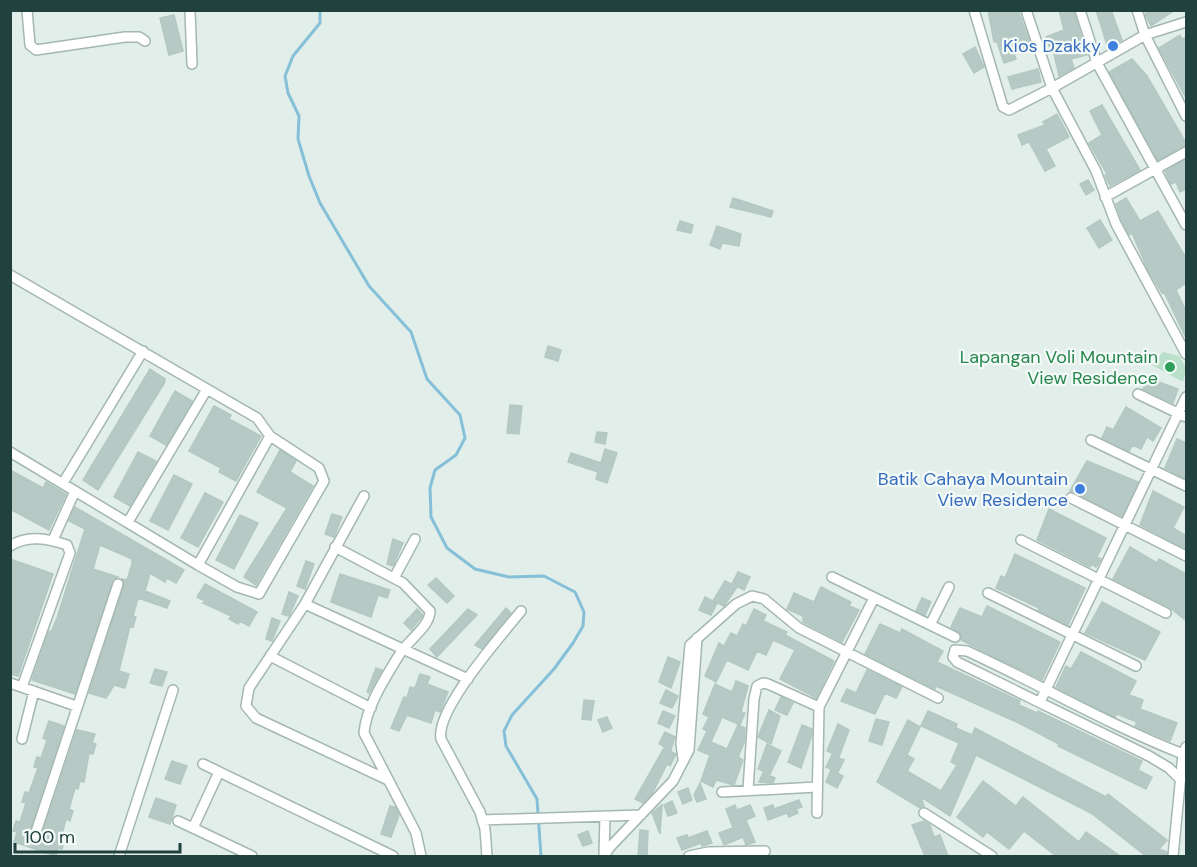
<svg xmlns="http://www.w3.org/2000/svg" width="1197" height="867" font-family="'DM Sans',sans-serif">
<rect width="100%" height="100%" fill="#e2eeea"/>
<path fill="#b9e1c9" d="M1163,352L1179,356L1186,368L1183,382L1152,365Z"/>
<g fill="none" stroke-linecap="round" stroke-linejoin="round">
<path stroke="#85c0d8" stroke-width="3" d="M320,10V23L293,56L285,76L288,93L299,116L298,139L309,176L320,203L369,286L411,332L427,379L460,415L465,438L456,455L435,470L430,488L431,517L447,548L475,569L509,577L544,576L575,592L584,612L583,626L573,643L554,669L512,715L504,731L506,746L537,799L541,856"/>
</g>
<path fill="#b7c9c4" stroke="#b4c8c3" stroke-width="1.5" d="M988,10H1018L1032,48L1014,53L1016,59L1004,63L997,42H994Z
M1059,10H1073L1087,55L1071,59L1074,68L1059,76L1052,45L1049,46L1046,37L1064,30Z
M1096,10H1111L1122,40L1108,48Z
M1150,10H1175L1151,26L1145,14Z
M174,15L183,51L169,55L160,18Z
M1180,35L1182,39L1186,37V98L1159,48Z
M975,47L984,67L974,73L963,54Z
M1132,59L1147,76L1186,143V145L1158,160L1109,72Z
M1038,69L1041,82L1012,89L1008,77Z
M1102,105L1140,170L1110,186L1105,175L1107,174L1089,143L1102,135L1090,111Z
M1057,114L1069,137L1046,149L1055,166L1045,171L1029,142L1022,145L1018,135L1045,125L1043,122Z
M1186,159V189L1180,192L1176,182L1171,184L1165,171Z
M1088,180L1094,190L1086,195L1080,184Z
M733,198L773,211L771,217L730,207Z
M1126,198L1140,221L1158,211L1186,258V283L1176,290L1186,311V338L1164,292L1162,293L1148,270L1132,233L1129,235L1122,221L1116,204Z
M1100,220L1112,240L1099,248L1087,228Z
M680,221L693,225L691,233L677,230Z
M717,226L741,234L739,246L722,243L720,249L710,245Z
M548,346L561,350L558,361L545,357Z
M150,369L165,379V382L98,490L83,480Z
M1148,378L1178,389L1173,403L1143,389Z
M175,391L192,401L166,445L150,436Z
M510,405L522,406L519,434L507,433Z
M214,406L231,415L229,419L261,436L236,481L219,472L221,468L189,451Z
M1126,407L1161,428L1153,441L1147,437L1141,449L1133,445L1129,451L1102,438L1107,427L1113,430Z
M597,432L607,433L605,444L595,442Z
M1177,439L1186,443V479L1165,468Z
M605,449L617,453L607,483L596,479L598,472L568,462L571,453L601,463Z
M280,450L296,461L290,472L313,486L256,585L244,577L245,575L287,508L257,492Z
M138,452L156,461L130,506L114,497Z
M1087,461L1138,482L1122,516L1070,491Z
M10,470L43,488L46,482L66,494L49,530L10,509Z
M174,475L192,484L168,530L150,521Z
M1153,491L1184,507L1173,528L1186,536V549L1140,525Z
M205,493L223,502L198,547L181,538Z
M75,507L184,570L176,583L167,578L165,582L150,573L145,591L170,601L167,608L138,598L133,616L136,617L133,627L130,626L119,671L129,674L125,688L114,685L106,698L89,693L124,586L122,579L127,580L132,564V559L100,545L93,569L118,577L112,582L75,694L32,680L49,631L51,632L57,618L85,529L69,521Z
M1049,509L1106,538L1097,557L1101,559L1096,567L1091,564L1090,567L1037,540Z
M332,514L342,517L334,537L325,534Z
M240,515L258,523L234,569L216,560Z
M393,539L403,543L393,566L387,564Z
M1130,547L1157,563L1159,559L1186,574V614L1184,619L1169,607L1113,579Z
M1015,554L1085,588L1068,625L1038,610L1039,608L996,588L1001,576L1005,578Z
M10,559L53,574L18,676L10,674Z
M306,561L314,564L305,589L297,586Z
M738,572L750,577L744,590L732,584Z
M340,574L390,590L387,598L378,595L371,617L331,602Z
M436,578L454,596L447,603L428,585Z
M725,581L737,587L724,606L713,601Z
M205,584L257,612L249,626L240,621L238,624L229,619L231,616L203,603L205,601L197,597Z
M821,587L851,602L849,606L859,610L842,642L803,622V616L787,609L794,593L814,602Z
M289,592L298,596L289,616L282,614Z
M705,597L717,603L711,615L699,610Z
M922,598L931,602L925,615L916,611Z
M1102,602L1160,632L1145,660L1085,633Z
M987,606L1060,642L1042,680L961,640L960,633L951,627L960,608L982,617Z
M506,608L511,613L482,649L475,645Z
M417,609L423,615L411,630L404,623Z
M468,609L477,615L437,657L430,649Z
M754,609L766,615L763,621L787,632L785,635L834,661L816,698L780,679L795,650L773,640L766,655L757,651L748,670L727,660L716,682L705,676L719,643L724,646L731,633L737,636L743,624L746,626Z
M272,618L280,621L272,641L266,639Z
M880,624L900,633L902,629L943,651L937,662L1020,701L1019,705L1037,713L1038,711L1142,761L1138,770L1152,777L1146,789L1058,746L1059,744L1019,723L936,686L935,689L865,654Z
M1081,652L1136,681L1129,695L1143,700L1140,709L1177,723L1170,741L1135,726L1137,722L1117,714L1115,717L1056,687L1066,666L1071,669Z
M668,657L680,662L671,688L659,682Z
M376,668L382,670L369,693L367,692Z
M155,669L167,672L162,686L150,683Z
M867,670L902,687L896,698L885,693L875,714L841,701L847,689L856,693Z
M420,674L430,677L427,684L448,692L440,712L435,710L431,723L407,715L399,731L391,728L404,697L407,698L410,687L415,688Z
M736,681L748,686L741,712L745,713L740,725L722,717L711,742L727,749L738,725L745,728L744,743L738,757L743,760L734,785L716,780L713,787L701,781L710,755L698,750L707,731L703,729L709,717L703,714L715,684L732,692Z
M666,690L678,696L672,708L660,703Z
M781,697L793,703L787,715L775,710Z
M584,700L594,701L591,720L582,719Z
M769,710L780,716L771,744L758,737Z
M663,711L675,716L669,728L658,723Z
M928,711L957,724L956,728L972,735L975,728L1106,797L1108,794L1167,840L1159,849L1167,852L1166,856H1146L1091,813L976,755L950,816L921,797L924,806L920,808L877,782L908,720L920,727L907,755L914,759L907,771L941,791L957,765L951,762L959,743L921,726Z
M607,717L612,728L603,732L598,720Z
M876,719L889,722L882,745L869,741Z
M49,721L64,726L29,833L32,841L41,837L77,730L95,734L92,743L96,744L93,754L89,753L84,782L80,781L78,789L75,788L69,809L73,811L70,821L66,819L61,838L65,839L62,849L58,848L56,856L14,842L17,832L13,831L16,821L20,822L26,803L22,802L25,792L29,793L38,768L34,767L37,757L41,758L47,740L43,738Z
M838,724L849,730L839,757L827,751Z
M802,725L812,729V735L801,768L788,762Z
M665,732L675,737L671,750L659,744Z
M767,744L781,751L770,774L758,769Z
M664,748L676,754L670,766L667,764L653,792L643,803L635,799Z
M832,755L844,760L838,772L826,767Z
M172,761L187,766L180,784L165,779Z
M831,770L843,776L837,788L826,782Z
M763,773L775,778L773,783L759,782Z
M983,781L1016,806L1023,797L1079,842L1086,832L1120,856H1056L1024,831L1009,849L987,832L983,837L957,817Z
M700,783L706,799L697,802L694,795Z
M688,788L692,800L683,804L678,792Z
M156,798L176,805L170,824L149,817Z
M799,800L802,807L796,809L798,813L789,817L787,813L768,820L764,808L773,805L774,809Z
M672,801L677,813L668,816L664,805Z
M662,805L660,834L652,813Z
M735,805L737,810L750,805L755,816L746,820L755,842L746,845L743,837L724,845L719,833L733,828L726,809Z
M390,806L395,807L399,815L391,837L381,834Z
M924,821L930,825L934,837L940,835L948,856H925L912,825Z
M640,830L648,831L647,856H638Z
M588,831L592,843L583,846L578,835Z
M707,831L712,843L702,846L701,843L682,850L677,838L687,835L688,838Z"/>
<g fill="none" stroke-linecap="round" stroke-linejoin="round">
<defs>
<path id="minor" d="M27,10L30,45L36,50L125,37H139L145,41
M190,10L192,64
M974,10L1003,107L1009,110L1052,88L1026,10
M1080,10L1097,63L1186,225
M1137,10L1145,35L1186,116
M1186,22L1145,35L1052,88L1096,171L1116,224L1186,354
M1105,197L1186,152
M10,275L257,418L270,436L319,468L324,481L259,594L237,587L198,565L10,452
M1138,394L1186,417
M1091,440L1186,486
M63,483L143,351
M364,496L305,604L249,688L246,706L256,718L388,780
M1071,498L1186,556
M128,522L207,389
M53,540L75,491
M1021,540L1166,613
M10,546C28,534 49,539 67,545L70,553L22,687
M335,547L403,583L430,611C430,626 409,640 401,652C387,675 366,706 364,733L416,833L421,856
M198,565L270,436
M832,577L955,637
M394,578L415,539
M988,593L1136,666
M305,604L468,679
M930,625L949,587
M270,656L371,708
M10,683L76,706
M1040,702L1186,397
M22,739L34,691
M683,759L681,744L690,645L736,604L752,596L764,599L799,628L938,698
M203,764L393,856
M219,772L193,828L252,856
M1181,780L1169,768L1149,756L957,662L953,657L955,650L967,651C1039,684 1109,725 1183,754
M748,790L754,699L757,686L763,683L768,684L819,707
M722,792L817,787
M817,813L819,707L874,598
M924,813L992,856
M482,820L641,815
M178,821L193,828
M35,835L118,584
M604,854L605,816
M119,856L173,690
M487,856L485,829L480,812L441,739C435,710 501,636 521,611
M604,856L610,847L673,781L689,750L697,638
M689,856L708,852L765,851
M1173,856L1183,754L1186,747"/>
</defs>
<use href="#minor" stroke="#a4b7b3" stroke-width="12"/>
<use href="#minor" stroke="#fff" stroke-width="9"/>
</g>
<g fill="#3f7fe0" stroke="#f3faf7" stroke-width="2">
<circle cx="1113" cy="46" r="6"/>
<circle cx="1080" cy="489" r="6"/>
</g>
<circle fill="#2e9e5b" stroke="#f3faf7" stroke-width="2" cx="1170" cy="367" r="6"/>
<g text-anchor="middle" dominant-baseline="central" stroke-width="4.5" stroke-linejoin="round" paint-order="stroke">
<g font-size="18" fill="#366cbe" stroke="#f3faf7" text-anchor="end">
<text x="1101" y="46">Kios Dzakky</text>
<text x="1068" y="479">Batik Cahaya Mountain<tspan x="1068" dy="21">View Residence</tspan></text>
</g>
<g font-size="18" fill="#27864d" stroke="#f3faf7" text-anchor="end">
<text x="1158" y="357">Lapangan Voli Mountain<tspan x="1158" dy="21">View Residence</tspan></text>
</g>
</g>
<rect width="1197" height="867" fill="none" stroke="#20413d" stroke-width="24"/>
<path d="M15 843v9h165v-9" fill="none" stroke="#20413d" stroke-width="3"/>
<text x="24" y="843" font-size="18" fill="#20413d" stroke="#f3faf7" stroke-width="4.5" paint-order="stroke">100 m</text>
</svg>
